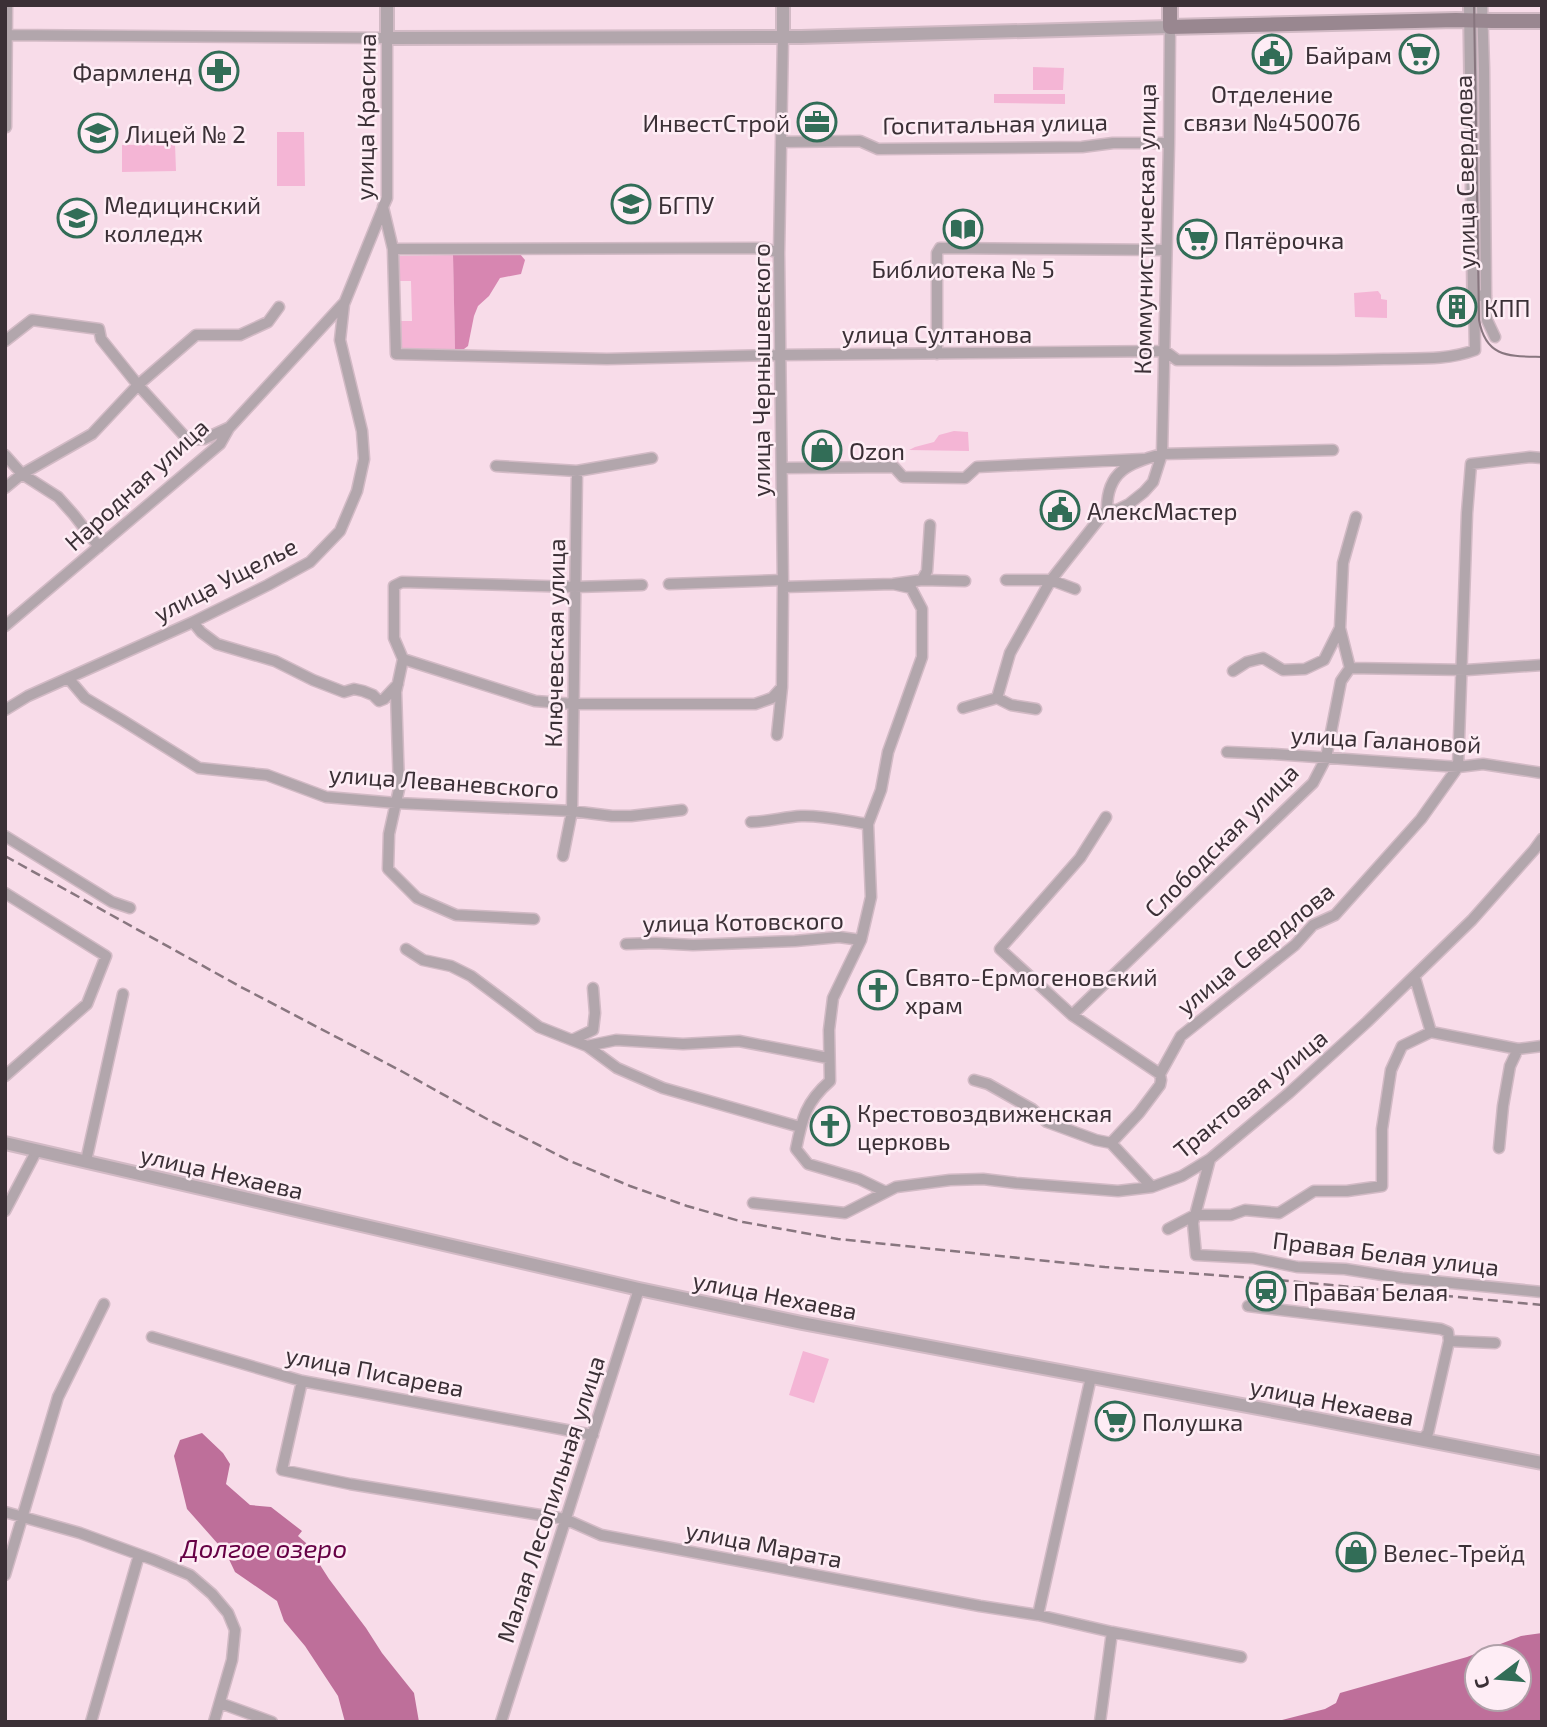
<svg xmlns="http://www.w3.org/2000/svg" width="1547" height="1727" font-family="'Exo 2',sans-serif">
<rect width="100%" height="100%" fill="#f8dce9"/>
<path fill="#f4b5d5" d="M1033,67L1064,68L1063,90H1033Z
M994,94H1065V104L994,103Z
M277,132H304L305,186H277Z
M175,144L176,171L122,172V145Z
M453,255L455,350L401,351V321H412L411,281H400L399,256Z
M1378,291L1381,295V299L1387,300V318L1355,317L1354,293Z
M954,431L968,432L969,451L909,450L915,447L934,442L939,435Z
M803,1351L829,1359L814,1403L789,1395Z"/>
<path fill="#d786b1" d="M520,254L525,260L521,274L500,278L489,296L478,306L474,316L468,346L464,349L455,350L453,255Z"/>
<path fill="#be6f9a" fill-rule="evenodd" d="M202,1433L223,1453L230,1464L226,1484L250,1505L271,1507L302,1531L298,1536L306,1543L329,1579L366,1628L382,1653L414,1693L419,1722H345L338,1696L305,1646L284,1621L277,1601L235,1572L226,1553L187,1509L174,1456L180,1440Z
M1542,1633V1722H1279L1282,1720L1325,1709L1336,1703L1340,1693L1467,1657L1521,1636ZM1477,1657H1519V1699H1477Z"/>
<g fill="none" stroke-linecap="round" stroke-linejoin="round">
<defs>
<path id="minor" d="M1482,5L1484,69L1486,296L1487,320L1495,337
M1170,27L1169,143L1162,454L1333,450
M5,35L387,38V198L383,207L393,249L396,354L607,359L780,355L1165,351L1177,360C1246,360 1315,361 1384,359C1414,358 1446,361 1475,350L1474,295L1486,296
M6,127L7,5
M781,142L860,141L878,149L1082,147L1113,143H1169
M393,249L764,248L779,253
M5,341L32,320L99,329L101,339L138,385L188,440L204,439L228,428
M937,354V253L940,248L1166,250
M5,455L22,474L58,497L74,515L99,547
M496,466L577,471L652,458
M782,468L894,467L903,477L965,478L977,467L1143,459
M5,488L22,474L92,434L138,385L196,335H240L268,322L279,307
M922,580L927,571L930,525
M1006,580H1051L1075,589
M669,584L783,580
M783,587L893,584L922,580L965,581
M193,622L201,632L217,644L275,661L313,680L344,692L354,689L363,691L373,695L379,701L384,699L398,684
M5,626L220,444L229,428L343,304
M1340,628L1350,668L1467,670L1542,665
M403,659L535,701L574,704H755L772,698L782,687
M1233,671L1247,662L1263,658L1283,670L1305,669L1324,660L1340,628L1343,563L1356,517
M68,678L85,698L122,720L199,768L267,775L326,797L396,803L572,811L612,816H631L682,810
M997,698L1010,653L1051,580L1107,509C1107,471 1129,463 1162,454L1153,482L1144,492L1129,504L1117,510L1107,509
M963,708L997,698L1011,705L1036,709
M5,710L28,696L193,622L268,585L310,562L340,531L357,491L364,459L362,431L340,340L344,304L383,208
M777,735L782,687L783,587L779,253L783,36
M1227,752L1274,754L1458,767L1483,764L1542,773
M1106,817L1080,858L1000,949L1072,1015L1160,1074
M751,822C768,822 784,817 801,816C823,815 846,821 868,824
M5,836L112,902L130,908
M563,856L572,811L577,471
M5,893L106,956L87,1004L5,1076
M534,919L456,915L417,898L388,869L389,834L399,789L396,692L403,659L394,638V586L402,582L575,587L642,585
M626,944L656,943L693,945L795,941L839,937L861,940
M406,949L423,960L451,966L471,976L539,1027L587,1046L616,1040L683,1044L739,1041L828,1058
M1415,978L1431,1032L1518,1049L1542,1046
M1072,1015L1313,783L1326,758L1341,681L1350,668
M572,1040L593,1030L595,1013L593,988
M587,1046L617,1068L663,1088L800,1127
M974,1080L988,1084L1032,1109L1047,1122L1096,1140L1111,1143L1152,1187
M1111,1143L1139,1113L1160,1085L1161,1080L1160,1074L1181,1036L1295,945L1313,925L1335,915L1421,819L1458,767L1467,513L1471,464L1530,457L1542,458
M1499,1148L1503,1106L1510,1066L1518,1049
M1210,1159L1193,1223L1196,1255L1253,1258L1297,1267L1345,1269L1402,1278L1542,1292
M86,1161L123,994
M886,1192L859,1179L808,1164L796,1149C802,1118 806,1102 830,1081L829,1030L833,998L861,940L871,897L868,824L881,790L888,752L922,657V609L911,588L893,584
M753,1203L845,1213L896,1187L950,1180L983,1179L1016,1183L1118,1191L1152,1187L1182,1176L1210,1159L1289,1093L1367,1022L1472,920L1534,850L1542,839
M5,1211L37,1150
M1168,1229L1195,1215H1231L1245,1210L1279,1213L1314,1191H1347L1382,1186V1129L1391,1070L1402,1046L1431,1032
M1248,1306L1441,1329L1448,1332L1449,1341
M152,1337L302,1381L593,1435
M302,1381L282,1470L350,1484L565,1519L601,1535L980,1606L1038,1615L1112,1632L1241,1657
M1422,1439L1428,1433L1449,1341L1495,1343
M5,1512L80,1533L154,1560L190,1575L212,1594L228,1613L235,1630L232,1660L214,1722
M5,1575L58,1397L104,1304
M1038,1615L1091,1377
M220,1703L272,1722
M91,1722L139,1555
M501,1722L639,1289
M1100,1722L1112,1632"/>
<path id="tertiary" d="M387,5V38L801,37L1170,27
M1470,5L1474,295
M783,36V5
M5,1143L639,1289L802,1323L1311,1418L1542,1463"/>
<path id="secondary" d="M1170,5V27L1456,20L1492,21H1542"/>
</defs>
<use href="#minor" stroke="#d2bac5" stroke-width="13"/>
<use href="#tertiary" stroke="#d2bac5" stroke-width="16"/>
<use href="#secondary" stroke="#d2bac5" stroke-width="18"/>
<use href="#minor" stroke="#b2a6ac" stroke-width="10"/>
<use href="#tertiary" stroke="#b2a6ac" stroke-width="12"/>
<use href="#secondary" stroke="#998790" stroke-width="14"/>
<path stroke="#88767f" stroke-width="2" d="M1474,5L1479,320C1486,358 1509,356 1542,357"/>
<path stroke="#88767f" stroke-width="2.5" stroke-dasharray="10 5" stroke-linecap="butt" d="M5,856L241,987L403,1072L487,1119L570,1161L630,1186L687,1206L743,1222L838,1239L1105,1267L1267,1279L1542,1305"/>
</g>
<defs>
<symbol id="civic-ring" viewBox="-11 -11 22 22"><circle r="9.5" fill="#feedf5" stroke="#326d57" stroke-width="1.5"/><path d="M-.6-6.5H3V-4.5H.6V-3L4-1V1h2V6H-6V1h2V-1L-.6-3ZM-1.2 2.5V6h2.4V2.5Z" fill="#326d57"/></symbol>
<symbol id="supermarket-ring" viewBox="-11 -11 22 22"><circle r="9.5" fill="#feedf5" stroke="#326d57" stroke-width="1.5"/><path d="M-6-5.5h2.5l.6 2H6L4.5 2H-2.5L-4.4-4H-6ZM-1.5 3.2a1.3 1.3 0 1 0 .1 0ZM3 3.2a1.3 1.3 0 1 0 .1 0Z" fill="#326d57"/></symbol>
<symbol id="pharmacy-ring" viewBox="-11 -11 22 22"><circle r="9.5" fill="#feedf5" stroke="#326d57" stroke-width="1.5"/><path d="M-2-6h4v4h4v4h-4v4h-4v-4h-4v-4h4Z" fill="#326d57"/></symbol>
<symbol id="office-ring" viewBox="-11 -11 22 22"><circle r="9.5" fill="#feedf5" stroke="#326d57" stroke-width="1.5"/><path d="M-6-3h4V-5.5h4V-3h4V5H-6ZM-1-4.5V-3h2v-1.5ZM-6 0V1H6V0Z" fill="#326d57"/></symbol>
<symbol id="school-ring" viewBox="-11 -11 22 22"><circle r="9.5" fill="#feedf5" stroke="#326d57" stroke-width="1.5"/><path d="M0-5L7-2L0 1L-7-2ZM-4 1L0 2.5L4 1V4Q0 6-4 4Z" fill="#326d57"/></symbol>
<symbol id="university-ring" viewBox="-11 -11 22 22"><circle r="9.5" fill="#feedf5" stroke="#326d57" stroke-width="1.5"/><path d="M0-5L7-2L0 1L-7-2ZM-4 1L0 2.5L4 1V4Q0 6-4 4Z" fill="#326d57"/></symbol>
<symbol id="library-ring" viewBox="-11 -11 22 22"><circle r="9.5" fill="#feedf5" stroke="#326d57" stroke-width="1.5"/><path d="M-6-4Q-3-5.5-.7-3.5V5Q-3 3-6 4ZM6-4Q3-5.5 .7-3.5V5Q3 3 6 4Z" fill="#326d57"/></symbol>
<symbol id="building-ring" viewBox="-11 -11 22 22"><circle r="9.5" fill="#feedf5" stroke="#326d57" stroke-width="1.5"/><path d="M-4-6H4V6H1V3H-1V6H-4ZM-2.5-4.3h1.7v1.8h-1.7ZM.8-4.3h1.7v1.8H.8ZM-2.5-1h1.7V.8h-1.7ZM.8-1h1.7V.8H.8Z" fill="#326d57"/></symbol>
<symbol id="shop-ring" viewBox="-11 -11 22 22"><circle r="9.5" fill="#feedf5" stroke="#326d57" stroke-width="1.5"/><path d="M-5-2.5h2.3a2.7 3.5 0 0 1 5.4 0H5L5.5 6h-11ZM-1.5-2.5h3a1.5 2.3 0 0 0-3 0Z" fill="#326d57"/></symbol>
<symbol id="church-ring" viewBox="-11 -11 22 22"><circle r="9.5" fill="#feedf5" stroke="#326d57" stroke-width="1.5"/><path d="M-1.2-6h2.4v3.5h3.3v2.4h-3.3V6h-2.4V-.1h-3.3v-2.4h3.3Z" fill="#326d57"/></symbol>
<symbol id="station-ring" viewBox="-11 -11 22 22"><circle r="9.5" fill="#feedf5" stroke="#326d57" stroke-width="1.5"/><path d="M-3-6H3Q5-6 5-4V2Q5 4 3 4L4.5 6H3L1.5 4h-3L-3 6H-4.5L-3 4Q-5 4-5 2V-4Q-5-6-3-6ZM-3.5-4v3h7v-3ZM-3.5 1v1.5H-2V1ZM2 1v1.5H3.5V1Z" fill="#326d57"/></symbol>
</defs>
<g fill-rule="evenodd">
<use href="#civic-ring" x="1250" y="32" width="44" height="44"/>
<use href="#supermarket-ring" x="1397" y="32" width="44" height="44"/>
<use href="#pharmacy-ring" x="197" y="49" width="44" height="44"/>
<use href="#office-ring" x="795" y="100" width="44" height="44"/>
<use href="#school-ring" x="76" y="111" width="44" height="44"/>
<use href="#university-ring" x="609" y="182" width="44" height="44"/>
<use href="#university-ring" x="55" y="196" width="44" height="44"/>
<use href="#library-ring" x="941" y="207" width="44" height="44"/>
<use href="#supermarket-ring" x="1175" y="217" width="44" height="44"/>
<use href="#building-ring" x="1435" y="285" width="44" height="44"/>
<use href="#shop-ring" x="800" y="428" width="44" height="44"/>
<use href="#civic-ring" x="1038" y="488" width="44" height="44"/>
<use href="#church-ring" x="856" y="968" width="44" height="44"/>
<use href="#church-ring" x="808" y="1104" width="44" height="44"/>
<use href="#station-ring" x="1244" y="1269" width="44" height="44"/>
<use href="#supermarket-ring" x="1093" y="1399" width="44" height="44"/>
<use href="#shop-ring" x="1334" y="1530" width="44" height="44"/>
</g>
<g text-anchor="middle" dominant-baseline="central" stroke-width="5" stroke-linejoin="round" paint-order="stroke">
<g font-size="24" fill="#3b3036" stroke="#feedf5" text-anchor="start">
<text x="1392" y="54" text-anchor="end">Байрам</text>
<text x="192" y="71" text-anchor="end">Фармленд</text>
<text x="1272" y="93" text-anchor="middle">Отделение<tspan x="1272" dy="28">связи №450076</tspan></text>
<text x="790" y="122" text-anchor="end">ИнвестСтрой</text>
<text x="125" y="133">Лицей № 2</text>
<text x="104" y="204">Медицинский<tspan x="104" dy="28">колледж</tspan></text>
<text x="658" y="204">БГПУ</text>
<text x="1224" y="239">Пятёрочка</text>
<text x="963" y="268" text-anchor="middle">Библиотека № 5</text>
<text x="1484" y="307">КПП</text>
<text x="849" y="450">Ozon</text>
<text x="1087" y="510">АлексМастер</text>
<text x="905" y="976">Свято-Ермогеновский<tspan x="905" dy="28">храм</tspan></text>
<text x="857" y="1112">Крестовоздвиженская<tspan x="857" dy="28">церковь</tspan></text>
<text x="1293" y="1291">Правая Белая</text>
<text x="1142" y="1421">Полушка</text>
<text x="1383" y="1552">Велес-Трейд</text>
</g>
<g font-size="24" fill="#3b3036" stroke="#feedf5">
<text transform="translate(365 117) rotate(-89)">улица Красина</text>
<text transform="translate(995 123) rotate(-1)">Госпитальная улица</text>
<text transform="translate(1464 172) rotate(-91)">улица Свердлова</text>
<text transform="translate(1144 229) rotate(-89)">Коммунистическая улица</text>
<text x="937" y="333">улица Султанова</text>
<text transform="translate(760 370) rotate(-90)">улица Чернышевского</text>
<text transform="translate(136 484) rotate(-42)">Народная улица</text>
<text transform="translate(225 579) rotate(-27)">улица Ущелье</text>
<text transform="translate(554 643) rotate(-89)">Ключевская улица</text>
<text transform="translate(1386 739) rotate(3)">улица Галановой</text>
<text transform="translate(444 781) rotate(4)">улица Леваневского</text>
<text transform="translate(1221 840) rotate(-45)">Слободская улица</text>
<text transform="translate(743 921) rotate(-1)">улица Котовского</text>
<text transform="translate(1255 948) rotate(-39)">улица Свердлова</text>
<text transform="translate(1250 1093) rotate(-39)">Трактовая улица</text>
<text transform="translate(222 1172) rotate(13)">улица Нехаева</text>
<text transform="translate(1386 1253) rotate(7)">Правая Белая улица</text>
<text transform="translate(775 1295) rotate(11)">улица Нехаева</text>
<text transform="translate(375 1371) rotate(11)">улица Писарева</text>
<text transform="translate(1332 1401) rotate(11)">улица Нехаева</text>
<text transform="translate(550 1499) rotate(-72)">Малая Лесопильная улица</text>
<text transform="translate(764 1544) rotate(11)">улица Марата</text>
</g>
<g font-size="26" font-style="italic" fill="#660045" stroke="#feedf5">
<text x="264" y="1547">Долгое озеро</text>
</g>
</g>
<rect width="1547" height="1727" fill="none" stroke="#3b3036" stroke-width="14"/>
<g transform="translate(1498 1678) rotate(254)"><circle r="33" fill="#feedf5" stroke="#b0a1a9" stroke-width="2"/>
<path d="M0-5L12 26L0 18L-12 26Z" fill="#326d57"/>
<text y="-10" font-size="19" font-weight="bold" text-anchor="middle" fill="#3b3036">С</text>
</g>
</svg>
